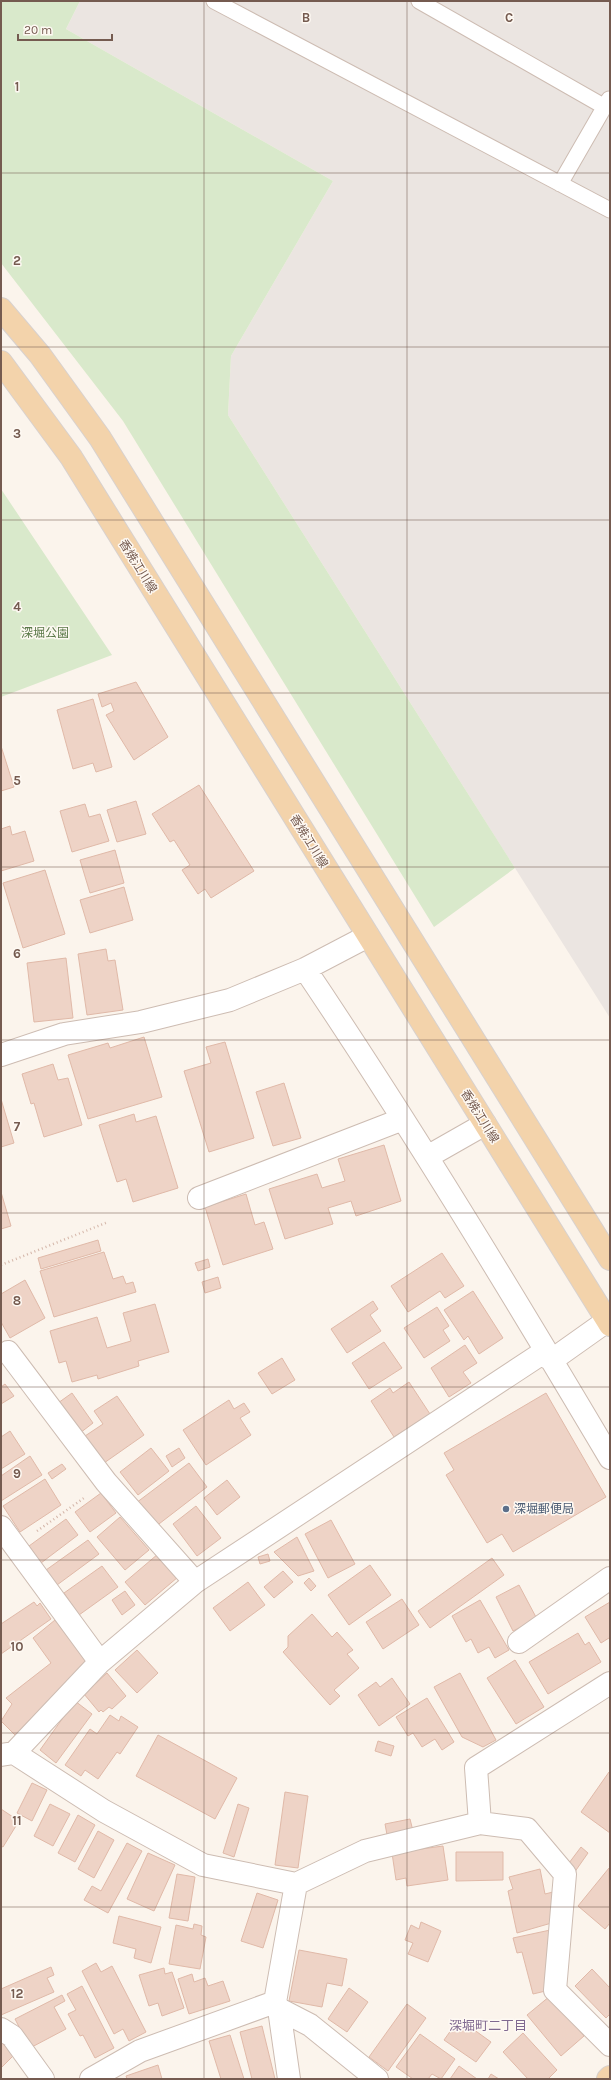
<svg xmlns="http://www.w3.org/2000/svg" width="611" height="2080" font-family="Karla,'Noto Sans JP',sans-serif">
<rect width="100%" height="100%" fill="#fbf4ec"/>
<path fill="#ebe5e1" d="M80,1H610V1018L228,415L231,356L333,181L66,29Z"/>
<path fill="#d9e9cb" d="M1,1H80L66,29L333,181L231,356L228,415L515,868L434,927L123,421L1,263Z
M1,489L112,655L1,697Z"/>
<path fill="#eed3c6" stroke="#e0b9a8" d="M136,682L168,737L134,760L106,715L114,711L111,703L102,707L98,694Z
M93,699L112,767L96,772L93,763L73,769L57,710Z
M1,746L14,787L1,791Z
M199,785L254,871L211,898L205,889L198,894L182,870L190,865L174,840L170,842L152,814Z
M136,801L146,834L117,842L107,810Z
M85,804L89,817L100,814L109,841L72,852L60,811Z
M10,826L12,835L25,831L34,861L1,871V829Z
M115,850L124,883L90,893L80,860Z
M45,870L65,934L23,948L3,883Z
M124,887L133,920L90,933L80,900Z
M106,949L108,961L115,960L123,1010L87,1015L78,954Z
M66,958L73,1018L34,1022L27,963Z
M144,1037L162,1097L88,1119L68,1055L108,1043L110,1048Z
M225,1042L254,1138L209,1152L184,1071L211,1063L206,1047Z
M53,1064L58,1080L68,1078L82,1125L44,1137L34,1103L31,1104L22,1074Z
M284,1083L301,1138L273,1146L256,1092Z
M1,1099L14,1143L1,1147Z
M134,1114L136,1122L156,1116L178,1188L133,1202L126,1179L117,1182L99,1125Z
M384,1145L401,1201L356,1216L351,1201L328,1208L333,1224L285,1239L269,1189L317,1174L322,1188L345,1181L338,1159Z
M1,1192L11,1226L1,1229Z
M246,1194L255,1225L264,1222L273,1249L223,1265L205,1207Z
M98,1240L101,1251L41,1269L38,1258Z
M104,1252L113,1279L123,1276L126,1284L133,1282L136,1292L54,1317L40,1271Z
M442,1253L464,1286L445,1298L440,1291L408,1312L391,1286Z
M208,1259L210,1267L198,1271L195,1263Z
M218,1277L221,1288L205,1293L202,1282Z
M25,1280L45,1318L10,1338L1,1322V1294Z
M473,1291L503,1338L479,1354L468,1336L464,1340L444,1310Z
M373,1301L378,1309L370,1315L381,1331L347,1353L331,1329Z
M155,1304L169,1352L138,1361L139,1366L98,1379L97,1375L72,1382L66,1361L59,1363L50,1331L97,1317L107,1348L131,1341L123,1313Z
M437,1307L449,1326L443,1330L450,1341L424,1358L404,1328Z
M384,1342L402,1368L369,1389L352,1363Z
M465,1345L477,1363L463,1372L471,1383L449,1397L431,1368Z
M282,1358L295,1380L272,1394L258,1373Z
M409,1382L430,1414L394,1437L371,1401L390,1388L393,1393Z
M5,1384L14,1396L1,1404V1387Z
M72,1393L93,1423L80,1433L58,1403Z
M546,1393L606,1497L513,1552L502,1534L487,1543L446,1475L454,1470L444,1453Z
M117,1396L144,1435L104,1463L85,1436L103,1424L94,1411Z
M229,1400L234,1409L244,1403L250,1412L240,1418L251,1435L206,1465L183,1430Z
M10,1431L25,1454L1,1469V1437Z
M151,1448L169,1471L138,1495L120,1472Z
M179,1448L185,1458L172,1467L166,1456Z
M30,1456L42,1475L1,1501V1476Z
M189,1463L207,1487L155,1527L136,1503Z
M62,1464L66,1469L52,1479L48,1473Z
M45,1479L61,1505L20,1532L3,1506Z
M227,1480L240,1497L217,1515L204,1498Z
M101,1493L116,1513L90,1532L75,1512Z
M196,1506L221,1538L197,1556L173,1524Z
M120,1517L149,1550L125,1570L97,1537Z
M66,1519L78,1535L41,1563L29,1546Z
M331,1520L355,1564L328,1578L305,1534Z
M297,1537L314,1571L298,1576L274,1552Z
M88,1540L99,1554L57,1585L46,1570Z
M158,1554L178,1577L145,1605L125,1582Z
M268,1554L270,1561L260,1564L258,1557Z
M492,1558L504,1575L430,1628L418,1611Z
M370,1565L391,1595L349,1625L328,1595Z
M102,1566L118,1587L79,1615L64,1593Z
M283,1571L293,1582L274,1598L264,1587Z
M309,1578L316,1586L311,1591L304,1583Z
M248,1582L265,1605L230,1631L213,1608Z
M519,1585L537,1619L513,1631L496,1597Z
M125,1591L135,1605L122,1615L112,1600Z
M402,1599L419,1625L383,1649L366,1622Z
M480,1600L509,1650L495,1658L489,1647L478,1653L471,1639L466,1642L452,1616Z
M34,1602L37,1606L40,1603L51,1619L1,1654V1624Z
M610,1602V1640L609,1638L601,1643L585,1617Z
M312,1614L332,1637L337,1632L353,1650L347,1654L359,1668L334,1690L340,1696L330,1705L283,1652L288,1647V1636Z
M55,1620L87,1661L15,1735L1,1721L12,1704L6,1698L51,1663L33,1638Z
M578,1633L585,1645L589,1642L601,1662L548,1694L529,1662Z
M137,1650L158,1673L137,1693L115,1670Z
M515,1660L544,1707L516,1724L487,1678Z
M107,1673L126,1696L112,1709L109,1707L103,1712L101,1710L99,1712L84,1694Z
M460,1673L496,1740L483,1747L462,1737L434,1687Z
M392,1678L410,1704L379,1726L358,1695L376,1682L380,1687Z
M427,1698L454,1742L442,1750L435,1739L422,1747L413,1733L408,1736L396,1717Z
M75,1701L92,1714L56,1763L40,1750Z
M110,1715L119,1721L121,1716L138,1727L120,1754L117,1752L98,1779L85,1770L81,1776L65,1765L90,1729L97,1734Z
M158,1735L237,1778L215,1819L136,1776Z
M378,1741L394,1746L391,1756L375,1751Z
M609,1772L610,1773V1833L581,1812Z
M32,1783L47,1790L32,1821L17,1813Z
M285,1792L308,1796L298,1868L275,1865Z
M50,1804L70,1814L53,1846L34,1836Z
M238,1804L249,1808L234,1857L223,1853Z
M1,1809L19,1821L3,1847L1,1846Z
M78,1815L95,1825L75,1862L58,1853Z
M410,1819L414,1835L388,1840L385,1824Z
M98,1831L114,1840L94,1878L78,1869Z
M127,1843L142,1851L108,1913L84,1900L92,1886L101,1891Z
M443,1846L448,1880L407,1886L406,1878L396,1880L392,1853Z
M581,1847L588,1853L574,1873L566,1867Z
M456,1852H503V1880L456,1881Z
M148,1853L175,1865L154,1911L127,1899Z
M609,1868L610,1923L605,1929L578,1906Z
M540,1869L545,1894L553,1892L555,1922L517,1933L508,1891L513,1889L509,1877Z
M177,1874L195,1877L188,1921L169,1918Z
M257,1893L278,1900L263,1948L241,1941Z
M119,1916L161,1927L151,1963L134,1958L136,1949L113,1943Z
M421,1922L441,1931L428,1962L408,1954L413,1943L405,1940L411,1925L419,1929Z
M194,1924L202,1926L201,1935L206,1937L200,1969L169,1964L176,1925L193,1929Z
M555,1929L554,1989L533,1994L522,1952L517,1953L513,1938Z
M299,1950L347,1959L342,1986L327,1983L322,2007L289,2001Z
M96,1963L101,1972L112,1966L146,2032L129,2041L123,2029L114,2034L82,1971Z
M51,1967L54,1975L47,1978L54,1992L1,2015V1989Z
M164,1968L165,1974L172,1972L184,2008L162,2016L158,2003L149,2006L139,1975Z
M592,1969L610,1988V2014L606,2018L575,1986Z
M192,1974L194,1982L205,1978L208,1986L223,1981L230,2001L189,2014L178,1979Z
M82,1986L114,2048L95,2058L83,2035L80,2036L68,2014L76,2010L67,1994Z
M349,1988L368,2002L347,2032L328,2019Z
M62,1995L65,2001L54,2007L66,2029L30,2048L15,2019Z
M550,1996L584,2036L561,2056L527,2015Z
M407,2004L426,2018L388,2071L369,2057Z
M459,2019L491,2042L476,2062L444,2040Z
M262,2026L275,2079H252L240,2032Z
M523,2033L557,2070L548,2079H528L503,2052Z
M420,2034L455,2059L441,2079L432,2074L428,2079H413L396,2067Z
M230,2035L244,2079H221L209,2041Z
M1,2042L14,2055L1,2068Z
M158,2065L162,2079H127L126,2076Z
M459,2066L477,2079H450Z
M491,2074L499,2079H488Z"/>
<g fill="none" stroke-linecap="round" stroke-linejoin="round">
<defs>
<path id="service" d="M214,1L610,210
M419,1L605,107
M560,184L609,99"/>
<path id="minor" d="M305,969C412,1128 512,1293 610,1458
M1,1055L64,1034L141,1022L230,1000L305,969L368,936
M427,1157L485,1124
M199,1198L403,1119
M8,1352L106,1482L195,1582
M552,1360L607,1321
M1,1527L100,1662
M519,1642L610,1578
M14,1753L104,1811L203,1865L296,1884L365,1851L480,1823L527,1829L565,1874L555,1990L610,2045
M1,1755L14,1753L100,1662L195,1582L541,1354L552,1360
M480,1823L476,1768L610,1683
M296,1884L275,2002L279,2009L310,2025L377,2079
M279,2009L289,2079
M1,2029L12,2036L43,2079
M91,2079L140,2051L275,2002"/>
<path id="primary" d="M1,309L40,355L100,438L610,1259
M1,362L71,457L610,1325
M608,2079L610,2077"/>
</defs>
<use href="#service" stroke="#cdbcb2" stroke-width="17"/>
<use href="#minor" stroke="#cdbcb2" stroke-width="24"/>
<use href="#primary" stroke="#d8d1ce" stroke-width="24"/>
<path stroke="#d4b6a9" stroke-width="2.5" stroke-dasharray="1 3" stroke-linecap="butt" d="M1,1265L108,1222
M37,1531L84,1498"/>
<use href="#service" stroke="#fff" stroke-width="15"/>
<use href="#minor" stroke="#fff" stroke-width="22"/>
<use href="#primary" stroke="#f3d3ab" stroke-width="22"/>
</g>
<path fill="none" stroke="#755b50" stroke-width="1" stroke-opacity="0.55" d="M204,1V2079M407,1V2079M1,173H610M1,347H610M1,520H610M1,693H610M1,867H610M1,1040H610M1,1213H610M1,1387H610M1,1560H610M1,1733H610M1,1907H610"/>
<circle fill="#5c6f8a" stroke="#fef9f3" stroke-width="1.5" cx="506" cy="1509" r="4"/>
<g text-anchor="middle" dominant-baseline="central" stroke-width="3" stroke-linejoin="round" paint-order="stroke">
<g font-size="12" fill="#755b50" stroke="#fef9f3">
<text transform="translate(138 566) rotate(58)">香焼江川線</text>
<text transform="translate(309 841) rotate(58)">香焼江川線</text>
<text transform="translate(480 1116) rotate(58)">香焼江川線</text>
</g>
<g font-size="12" fill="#5b7949" stroke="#fef9f3">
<text x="45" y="633">深堀公園</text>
</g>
<g font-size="12" fill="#4e5e75" stroke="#fef9f3" text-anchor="start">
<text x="514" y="1509">深堀郵便局</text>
</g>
<g font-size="13" fill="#806990" stroke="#fef9f3">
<text x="488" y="2025">深堀町二丁目</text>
</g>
</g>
<g font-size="13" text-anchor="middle" font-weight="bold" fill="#755b50" stroke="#fef9f3" stroke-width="3" stroke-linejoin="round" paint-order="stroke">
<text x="306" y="22">B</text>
<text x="509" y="22">C</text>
<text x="17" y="91">1</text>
<text x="17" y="265">2</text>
<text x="17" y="438">3</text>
<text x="17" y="611">4</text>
<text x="17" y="785">5</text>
<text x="17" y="958">6</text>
<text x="17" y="1131">7</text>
<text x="17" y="1305">8</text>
<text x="17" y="1478">9</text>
<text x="17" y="1651">10</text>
<text x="17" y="1825">11</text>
<text x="17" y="1998">12</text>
</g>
<rect width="611" height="2080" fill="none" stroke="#755b50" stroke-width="4"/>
<path d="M18 34v6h94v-6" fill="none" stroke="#755b50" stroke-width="2"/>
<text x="24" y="34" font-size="12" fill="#755b50" stroke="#fef9f3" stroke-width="3" paint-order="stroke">20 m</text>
</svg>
